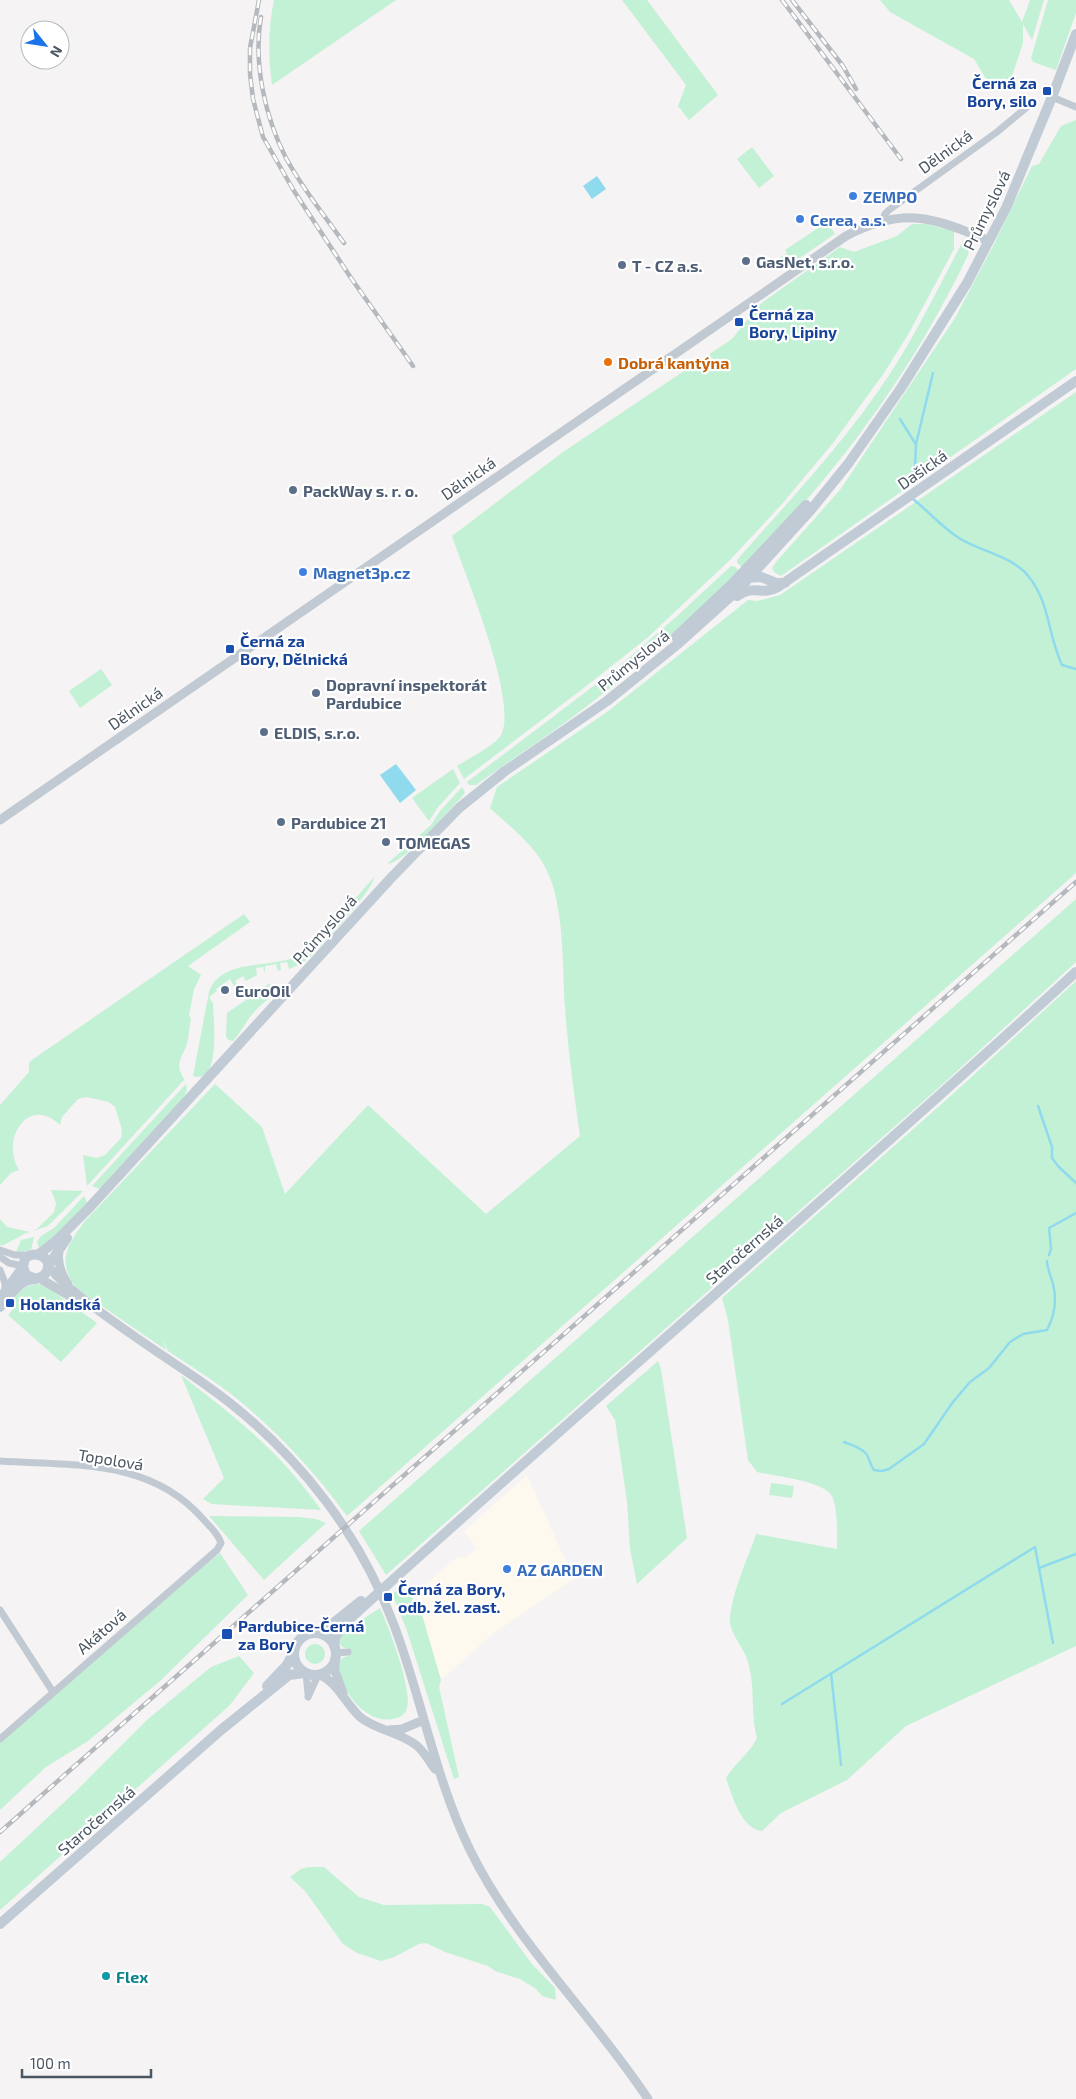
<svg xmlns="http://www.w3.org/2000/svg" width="1076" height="2099" font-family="'Exo 2',sans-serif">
<rect width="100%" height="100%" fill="#f5f3f3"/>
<path fill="#fdf9ef" d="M527,1475L574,1579L494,1633L441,1680L416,1593L458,1556L465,1558L477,1548L464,1531Z"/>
<path fill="#c3f1d5" d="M274,0H396L272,85C268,56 268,29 274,0Z
M622,0H647L718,95L689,120L678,106L686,85Z
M880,0H1009L1022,22L1030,0H1044L1032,40L1023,24V43L1010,82L994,92L974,59L890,12Z
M1048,0H1076V13L1056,70L1033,62L1031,58Z
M1076,120V369L801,562L781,576L774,572L772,568L776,562L840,490L955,318L992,248L1032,166L1039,164L1061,126Z
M752,147L774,176L759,188L737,159Z
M827,222L835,234L785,268L780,269L768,265L787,253L785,250Z
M912,224H926L954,231V249L909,333L884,373L833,443L782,504L730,560L647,638L585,687L464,779L457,766C468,759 491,747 499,738C523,710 463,570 452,536L563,452L732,339L749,318L752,310L840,247L854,252L897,236Z
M965,237L969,248L968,255C913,371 834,478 743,568L737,563V560C795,494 857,430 903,353C925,316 945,275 965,237Z
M1076,392V873L347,1516C314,1471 275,1429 231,1394C212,1379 189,1365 168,1351L163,1340L166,1350L77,1289C56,1262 67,1245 85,1221L215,1084L262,1127L285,1194L368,1105L486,1214L580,1136C574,1093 568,1051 565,1008C562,966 565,906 546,869C534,844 509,826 490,808L497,787L607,712L748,600L757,601L780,595Z
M731,566H734L740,571C698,613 653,654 606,691C565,725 519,754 476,785H469L467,782L616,669L676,617Z
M101,669L112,685L80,708L69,691Z
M453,769L460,783L438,807L429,821L412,798Z
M462,787L465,792L461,798C446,812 405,863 387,864L431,825L440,811Z
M374,877C374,889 321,948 309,958C303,963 296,966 289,969L287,962L280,963L281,970L278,971L276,964L265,966V973L263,967L256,968L257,975L246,981L243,976L235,981L238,986L235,988L230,979L216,989L217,991L209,997L213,1003C213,1018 222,1085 193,1076L209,992C220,959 267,968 293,958C315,951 356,897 374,877Z
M1076,899V962L944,1083L386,1575L359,1531Z
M244,914L250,922L188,966L201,975L194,989L189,1015L191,1019C189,1028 189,1038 186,1047C180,1060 175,1066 185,1080L183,1081L87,1186L83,1155L97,1158L105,1155L121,1138L122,1130L115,1107L109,1102L86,1097L78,1099L62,1117L60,1125C28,1094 0,1140 19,1170L11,1173L0,1185V1105L29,1072V1062Z
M1076,981V1646L906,1726L847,1780L781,1813L762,1831C741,1829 732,1795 726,1778C735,1763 750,1753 757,1738C750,1712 756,1685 747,1659C743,1646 728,1632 730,1617C733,1589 747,1561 756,1534L837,1549C837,1534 838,1513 833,1498C827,1481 774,1476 757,1472L748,1460L728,1320L722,1298L954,1093Z
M269,984L276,986L278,993C266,1000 255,1009 247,1021C243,1028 239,1034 233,1041L228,1040L226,1036L227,1013Z
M186,1084L187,1090L184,1097L100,1189L92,1186Z
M51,1190L83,1191L48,1226L24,1234L2,1246L0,1244V1219L7,1227L30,1232L37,1229L54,1212L56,1203Z
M84,1196L87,1203L65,1228L39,1248L37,1242L41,1236L54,1228Z
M34,1237L31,1250L16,1252L21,1240Z
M38,1284L47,1287L97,1323L61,1362L8,1315L15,1307L10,1302C18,1293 26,1284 38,1284Z
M658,1361L661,1369L687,1538L637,1584L630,1549L627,1501L615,1420L606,1406Z
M181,1375C236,1418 280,1451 321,1510L212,1504L203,1499L224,1478Z
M771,1483L794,1486L792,1498L769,1495Z
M209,1516L299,1517L316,1519L326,1523L264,1580Z
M220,1553L248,1595L160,1681L88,1741L46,1767L0,1810V1742L185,1580Z
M402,1589C411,1592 413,1603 420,1608L441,1680L439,1687L459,1777L454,1779L406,1628L393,1596L394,1592Z
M380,1608C388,1625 415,1695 406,1711C403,1716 398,1718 393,1719C368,1724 344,1695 340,1673C338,1664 339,1657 349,1656L348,1648H344L339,1644V1640L349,1623L352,1626Z
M305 1654a10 10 0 1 1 20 0a10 10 0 1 1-20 0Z
M239,1656L254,1673L230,1705L0,1910V1862L74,1793L148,1719L211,1667Z
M308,1867H324L359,1897L384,1905L482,1904L490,1907L532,1964L555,1988L556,2000L542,1996L536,1989L520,1979L495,1971L488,1966L445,1952L426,1943L419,1944L394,1957L381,1961L357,1953L343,1944L305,1891L290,1877L301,1869Z"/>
<path fill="#90daee" d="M597,176L606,189L592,199L583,186Z
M396,764L416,790L400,803L380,775Z"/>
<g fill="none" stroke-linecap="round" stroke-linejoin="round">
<path stroke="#90daee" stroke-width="2.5" d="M900,419L915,443
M906,490L915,468L916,444L933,373
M913,499C928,511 943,528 959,538C981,552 1013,556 1029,577C1050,603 1048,636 1062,665L1076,669
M1038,1106L1052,1147V1158L1058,1166L1076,1183
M1049,1255L1051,1249L1049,1228L1076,1213
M844,1442C851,1445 863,1448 867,1455C870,1460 870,1465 874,1470L882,1471L889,1469L924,1444L953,1402L970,1382L989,1368L1010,1342L1023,1334L1047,1330C1055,1315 1057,1300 1053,1284C1051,1276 1047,1268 1047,1261
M1039,1568L1076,1554
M831,1673L841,1765
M782,1704L1035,1547L1053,1643"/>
<path stroke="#c1cad2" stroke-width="7" d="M1052,97L1076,107
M883,220L885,214L889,210L997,132L1027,107
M0,1250L15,1255H30
M0,1257L9,1263L23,1266
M0,1270L5,1283V1291
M0,1461C73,1466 150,1458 203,1519C209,1526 218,1533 221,1543L217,1550L0,1739
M0,1610L53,1692
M336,1653L348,1652
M306,1673L308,1694
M308,1697L318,1675"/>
<path stroke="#c1cad2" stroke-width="9" d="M0,820L846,236C904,206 933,217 989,241
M60,1247C56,1260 61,1274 68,1284
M48,1266C59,1280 72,1290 86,1301C124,1331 164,1356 203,1383C249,1415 291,1455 325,1500C354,1538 377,1580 394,1625C422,1699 435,1778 470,1850C515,1942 592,2014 648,2099
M39,1278L80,1302
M335,1659V1671L343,1693
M320,1675C337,1682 346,1704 360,1717C376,1730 399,1732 416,1745C424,1751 429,1761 435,1769
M389,1730L402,1729L424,1720"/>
<path stroke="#c1cbd6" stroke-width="10" d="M746,578L761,577L776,583H785
M737,596C755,584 761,596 778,587L1076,381
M676,637L733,583L806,505
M39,1254L56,1241L88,1209L391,878L459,808L505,771L607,701L679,643L740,588L810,511L848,464L901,388L967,283L1007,206L1052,97L1076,34
M48,1266L67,1238
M3,1295L23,1267
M0,1307C7,1299 15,1286 26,1281C33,1278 43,1280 47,1271C53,1257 35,1250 25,1258L23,1267L26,1275L36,1279
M294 1654a21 21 0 1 1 42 0a21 21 0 1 1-42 0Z
M310,1633L331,1625L361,1601
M334,1646L335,1638L343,1625C585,1405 835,1193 1076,972
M267,1686L287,1665L293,1653
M0,1924L221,1730L289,1675L304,1673"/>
<defs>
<path id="rail" d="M259,0L250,48V74L253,99L263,137L294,191L351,278L413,366
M782,0L901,159
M792,0L843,66L856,89
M261,17C253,63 265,117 286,158C302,188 324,215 344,243
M0,1832L1076,882"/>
</defs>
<use href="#rail" stroke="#b5b8bd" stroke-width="4.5"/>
<use href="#rail" stroke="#fff" stroke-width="2.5" stroke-dasharray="8" stroke-linecap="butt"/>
</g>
<g fill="#1a4fb4" stroke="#fff" stroke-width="2">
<rect x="1042" y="86" width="10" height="10" rx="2.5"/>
<rect x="734" y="317" width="10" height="10" rx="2.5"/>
<rect x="225" y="644" width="10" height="10" rx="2.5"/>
<rect x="5" y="1298" width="10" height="10" rx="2.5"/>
<rect x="383" y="1592" width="10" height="10" rx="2.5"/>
<rect x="221" y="1628" width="12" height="12" rx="2.5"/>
</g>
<g fill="#3f7fe0" stroke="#fff" stroke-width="2">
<circle cx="853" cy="196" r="5"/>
<circle cx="800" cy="219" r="5"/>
<circle cx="303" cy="572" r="5"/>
<circle cx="507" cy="1569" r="5"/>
</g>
<g fill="#5c6f8a" stroke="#fff" stroke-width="2">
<circle cx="746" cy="261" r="5"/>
<circle cx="622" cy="265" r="5"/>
<circle cx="293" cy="490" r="5"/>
<circle cx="316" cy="693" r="5"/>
<circle cx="264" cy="732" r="5"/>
<circle cx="281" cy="822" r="5"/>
<circle cx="386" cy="842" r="5"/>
<circle cx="225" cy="990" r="5"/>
</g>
<circle fill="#e8710a" stroke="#fff" stroke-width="2" cx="608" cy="362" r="5"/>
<circle fill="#0f9aa8" stroke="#fff" stroke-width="2" cx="106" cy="1976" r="5"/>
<g text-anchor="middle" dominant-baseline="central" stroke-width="4.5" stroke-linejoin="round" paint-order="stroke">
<g font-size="16" font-weight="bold" fill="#164399" stroke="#fff" text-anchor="start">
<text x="1037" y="82" text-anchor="end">Černá za<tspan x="1037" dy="18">Bory, silo</tspan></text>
<text x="749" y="313">Černá za<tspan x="749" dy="18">Bory, Lipiny</tspan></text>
<text x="240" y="640">Černá za<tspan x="240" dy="18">Bory, Dělnická</tspan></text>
<text x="20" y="1303">Holandská</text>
<text x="398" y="1588">Černá za Bory,<tspan x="398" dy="18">odb. žel. zast.</tspan></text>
<text x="238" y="1625">Pardubice-Černá<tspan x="238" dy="18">za Bory</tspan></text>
</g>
<g font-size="16" fill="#4a5661" stroke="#fff">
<text transform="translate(945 151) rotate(-36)">Dělnická</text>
<text transform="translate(986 210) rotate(-64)">Průmyslová</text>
<text transform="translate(922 469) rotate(-35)">Dašická</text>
<text transform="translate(468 478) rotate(-35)">Dělnická</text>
<text transform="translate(633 660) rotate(-39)">Průmyslová</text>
<text transform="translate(135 708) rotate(-35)">Dělnická</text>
<text transform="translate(324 929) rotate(-48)">Průmyslová</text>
<text transform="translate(744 1249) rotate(-41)">Staročernská</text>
<text transform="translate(111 1459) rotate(9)">Topolová</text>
<text transform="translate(101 1631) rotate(-41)">Akátová</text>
<text transform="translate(96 1820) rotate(-41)">Staročernská</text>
</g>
<g font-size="16" font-weight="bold" fill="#366cbe" stroke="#fff" text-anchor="start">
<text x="863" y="196">ZEMPO</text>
<text x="810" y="219">Cerea, a.s.</text>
<text x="313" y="572">Magnet3p.cz</text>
<text x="517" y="1569">AZ GARDEN</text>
</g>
<g font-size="16" font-weight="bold" fill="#4e5e75" stroke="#fff" text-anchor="start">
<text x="756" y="261">GasNet, s.r.o.</text>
<text x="632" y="265">T - CZ a.s.</text>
<text x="303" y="490">PackWay s. r. o.</text>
<text x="326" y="684">Dopravní inspektorát<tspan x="326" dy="18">Pardubice</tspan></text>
<text x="274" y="732">ELDIS, s.r.o.</text>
<text x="291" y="822">Pardubice 21</text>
<text x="396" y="842">TOMEGAS</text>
<text x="235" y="990">EuroOil</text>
</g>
<g font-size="16" font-weight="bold" fill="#c56008" stroke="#fff" text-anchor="start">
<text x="618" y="362">Dobrá kantýna</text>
</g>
<g font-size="16" font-weight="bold" fill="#0d838f" stroke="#fff" text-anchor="start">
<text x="116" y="1976">Flex</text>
</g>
</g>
<g transform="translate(45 45) rotate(120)"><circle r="24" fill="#ffffff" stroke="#b7bbc0"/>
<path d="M0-4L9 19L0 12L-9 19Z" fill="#1a73e8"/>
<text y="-8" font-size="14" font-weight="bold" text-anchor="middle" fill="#4a5661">N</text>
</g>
<path d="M22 2069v8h129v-8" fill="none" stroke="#4a5661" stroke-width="2.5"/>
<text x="30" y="2069" font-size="15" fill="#4a5661" stroke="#ffffff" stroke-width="4" paint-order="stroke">100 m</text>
</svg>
